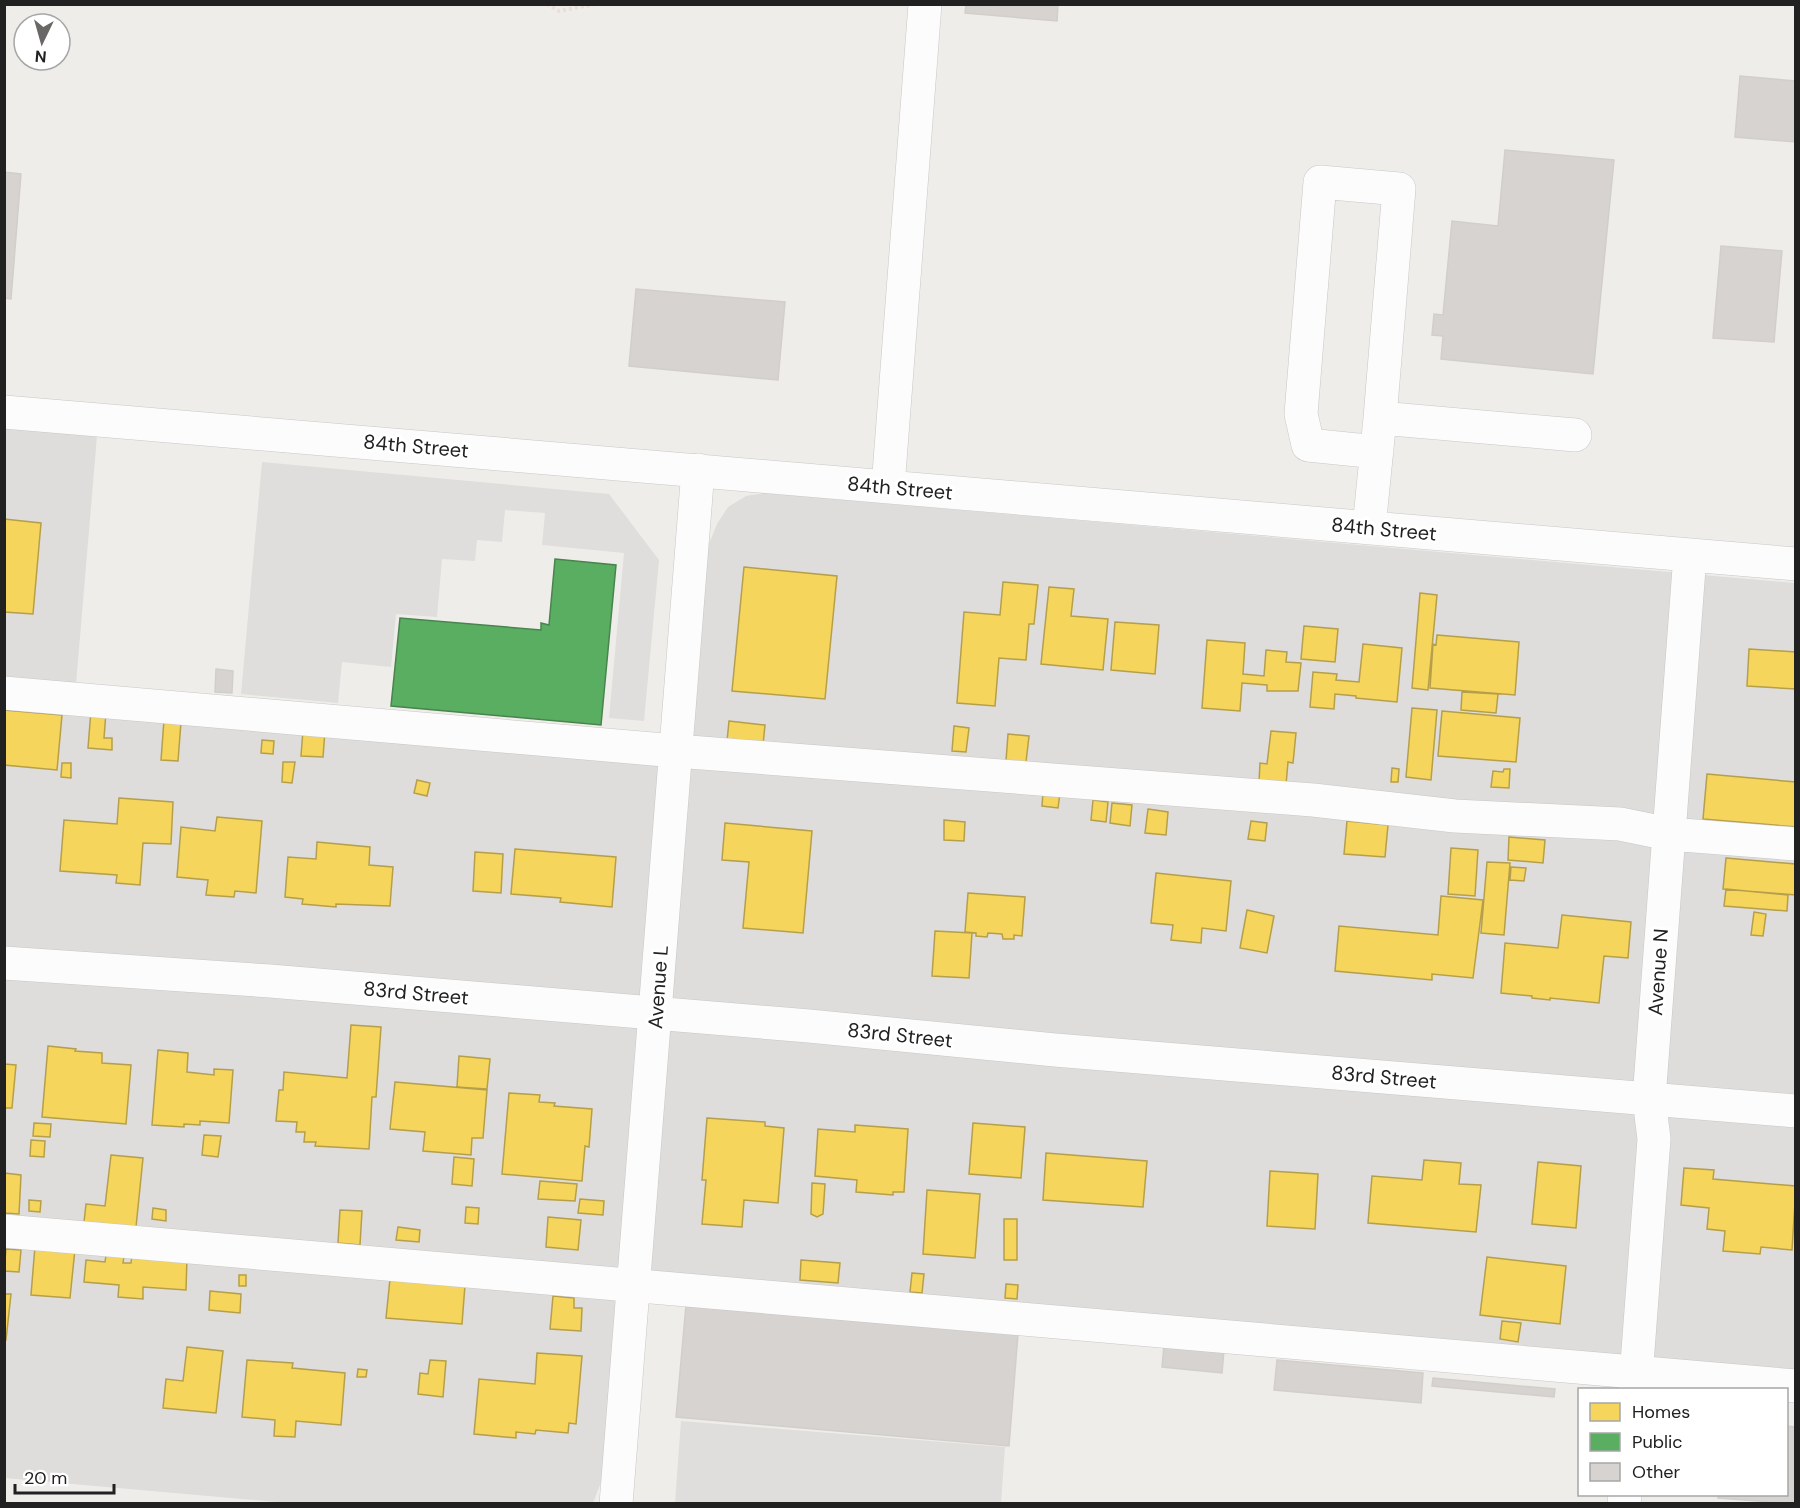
<svg xmlns="http://www.w3.org/2000/svg" width="1800" height="1508" font-family="'DM Sans',sans-serif">
<rect width="100%" height="100%" fill="#efede9"/>
<path fill="#dedddb" d="M4,428L97,436L74,708L687,761L707,549L717,524L728,507L746,496L764,493L1795,583V1372L626,1269L603,1477L593,1503L298,1504L5,1478Z"/>
<path fill="#dfdedd" d="M262,462L609,494L659,560L644,721L609,718L624,553L542,545L545,513L505,510L502,542L477,540L475,561L442,559L437,617L396,614L391,667L342,662L338,703L241,694Z
M681,1421L1005,1447L1001,1503H675Z"/>
<path fill="#f6d55c" stroke="#b69f4a" stroke-width="1.5" d="M4,519L41,523L33,614L4,612Z
M744,567L837,576L825,699L732,691Z
M1003,582L1038,585L1034,624H1029L1026,660L999,658L995,706L957,703L964,612L1000,615Z
M1049,587L1074,589L1071,616L1108,619L1103,670L1041,664Z
M1420,593L1437,595L1428,690L1412,688Z
M1115,622L1159,625L1155,674L1111,670Z
M1304,626L1338,629L1335,662L1301,659Z
M1437,635L1519,642L1515,695L1430,688L1433,644L1436,645Z
M1207,640L1245,643L1243,674L1264,676L1266,650L1287,652L1286,662L1301,663L1298,691H1267V685L1242,683L1240,711L1202,708Z
M1363,644L1402,648L1397,702L1356,698V696L1335,694L1334,709L1310,707L1313,672L1337,674L1336,680L1359,682Z
M1749,649L1796,652V689L1747,686Z
M1462,692L1498,694L1496,713L1461,710Z
M1412,708L1437,710L1431,780L1406,777Z
M4,710L62,715L57,770L4,765Z
M91,710L106,712L104,738H112V750L88,748Z
M1442,711L1520,718L1516,762L1438,756Z
M164,720L181,722L178,761L161,760Z
M729,721L765,725L763,745L727,741Z
M954,726L969,728L966,752L952,751Z
M303,730L325,731L323,757L301,756Z
M1271,731L1296,733L1293,763L1288,762L1286,785L1259,782L1260,763L1267,764Z
M1008,734L1029,736L1026,762L1006,761Z
M262,740L274,741L273,754L261,753Z
M283,762H295L292,783L282,782Z
M62,763H71V778L61,777Z
M1392,768L1399,769L1398,782H1391Z
M1504,769H1510L1509,788L1491,787L1493,771L1503,772Z
M1707,774L1796,782V827L1703,819Z
M417,780L430,783L427,796L414,793Z
M1043,792L1060,793L1058,808L1042,806Z
M119,798L173,802L171,844L143,843L140,885L116,883L117,875L60,871L64,820L117,824Z
M1093,800L1108,802L1106,822L1091,820Z
M1112,803L1132,805L1130,826L1110,823Z
M1148,809L1168,812L1166,835L1145,833Z
M217,817L262,821L256,893L235,891L234,897L206,895L208,880L177,877L181,827L215,831Z
M944,820L965,822L964,841L944,840Z
M1251,821L1267,823L1265,841L1248,839Z
M1347,821L1388,825L1385,857L1344,854Z
M725,823L812,831L803,933L743,928L749,862L722,860Z
M1509,837L1545,840L1543,863L1508,860Z
M317,842L370,847L369,865L393,867L390,906L336,904V907L302,904L303,899L285,897L288,857L316,859Z
M1451,848L1478,850L1475,896L1448,894Z
M515,849L616,857L612,907L560,902L561,898L511,894Z
M475,852L503,854L501,893L473,891Z
M1726,858L1796,864V895L1723,889Z
M1487,862L1510,863L1504,935L1481,933Z
M1511,867L1526,868L1524,881L1510,880Z
M1156,873L1231,881L1226,931L1202,928L1201,943L1171,940L1173,925L1151,923Z
M1726,889L1788,895L1787,911L1724,906Z
M968,893L1025,897L1022,936L1014,935V939H1003L1002,934L988,933L987,937L976,936V933L965,932Z
M1441,896L1483,900L1473,978L1432,974V980L1335,971L1339,926L1438,935Z
M1247,910L1274,916L1267,953L1240,948Z
M1754,912L1766,914L1763,936L1751,935Z
M1562,915L1631,922L1628,958L1604,956L1599,1003L1550,998V1000L1532,998V996L1501,993L1505,943L1558,948Z
M935,931L972,933L969,978L932,976Z
M351,1025L381,1027L376,1097H372L369,1149L315,1146L316,1142H304L305,1132H296L297,1122L276,1121L279,1090H283L284,1072L347,1078Z
M48,1046L76,1049L75,1051L102,1053V1063L131,1065L126,1124L42,1117Z
M158,1050L188,1053L187,1072L214,1075V1069L233,1070L229,1123L200,1121V1125L184,1124V1127L152,1125Z
M459,1056L490,1059L487,1089L457,1087Z
M4,1064L16,1065L12,1108H4Z
M395,1082L487,1090L483,1138H472L471,1155L423,1151L425,1132L390,1129Z
M509,1093L540,1095L539,1102L555,1103L554,1106L592,1109L589,1147L585,1146L582,1181L502,1174Z
M707,1118L765,1122V1126L784,1128L778,1203L744,1200L742,1227L702,1224L706,1180H702Z
M34,1123L51,1124L50,1137L33,1136Z
M973,1123L1025,1127L1021,1178L969,1174Z
M855,1125L908,1129L904,1192H893V1195L856,1192L857,1180L815,1176L818,1129L855,1132Z
M204,1135L221,1136L218,1157L202,1155Z
M31,1140L45,1141L44,1157L30,1156Z
M1046,1153L1147,1161L1143,1207L1043,1200Z
M111,1155L143,1158L136,1227L84,1222L86,1204L105,1206Z
M454,1157L474,1159L472,1186L452,1184Z
M1424,1160L1461,1163L1459,1184L1481,1185L1476,1232L1368,1223L1372,1176L1422,1180Z
M1538,1162L1581,1166L1576,1228L1532,1224Z
M1684,1168L1714,1170L1713,1179L1796,1186L1792,1250L1761,1247L1760,1254L1723,1251L1725,1231L1707,1229L1709,1208L1681,1205Z
M1270,1171L1318,1174L1315,1229L1267,1226Z
M4,1173L21,1175L19,1214L4,1213Z
M540,1181L577,1184L575,1201L538,1199Z
M812,1183L825,1184L823,1214L817,1217L811,1214Z
M927,1190L980,1194L975,1258L923,1254Z
M580,1199L604,1201L603,1215L578,1213Z
M29,1200L41,1201L40,1212L29,1211Z
M466,1207L479,1208L478,1224L465,1223Z
M153,1208L166,1210V1221L152,1219Z
M340,1210L362,1211L360,1245L338,1243Z
M548,1217L581,1220L578,1250L546,1247Z
M1004,1219H1017V1260H1004Z
M398,1227L420,1230L419,1242L396,1240Z
M35,1246L75,1249L70,1298L31,1295Z
M6,1249L21,1250L19,1272L4,1271Z
M132,1253L187,1258L186,1290L143,1287V1299L118,1297L119,1285L84,1282L86,1260L105,1262L106,1255L124,1256L123,1263H131Z
M1487,1257L1566,1266L1560,1324L1480,1315Z
M801,1260L840,1263L838,1283L800,1280Z
M912,1273L924,1274L922,1293L910,1292Z
M239,1275H246V1286H239Z
M390,1279L465,1285L462,1324L386,1318Z
M1006,1284L1018,1285L1017,1299L1005,1298Z
M210,1291L241,1294L240,1313L209,1310Z
M4,1294H11L6,1340H4Z
M553,1296L574,1298V1308H582L581,1331L550,1329Z
M1502,1321L1521,1323L1518,1342L1500,1339Z
M187,1347L223,1351L216,1413L163,1408L166,1379L183,1381Z
M537,1353L582,1356L576,1424L569,1423L568,1433L536,1430L535,1434L516,1432V1438L474,1434L479,1379L535,1384Z
M247,1360L293,1363L292,1368L345,1373L341,1425L296,1421L295,1437L274,1436L275,1420L242,1417Z
M430,1360L446,1361L443,1397L418,1394L420,1373L428,1374Z
M358,1369L367,1370L366,1377H357Z"/>
<path fill="#5aae61" stroke="#49844e" stroke-width="1.5" d="M555,559L616,565L601,725L391,706L400,618L541,630V623L549,625Z"/>
<path fill="#d6d3d0" stroke="#d2cfcb" stroke-width="1.5" d="M966,4H1058L1057,21L965,13Z
M1740,76L1796,81V142L1735,137Z
M1505,150L1614,160L1593,374L1441,359L1443,336L1432,335L1434,314L1443,315L1452,221L1498,226Z
M4,172L21,174L11,299L4,298Z
M1721,246L1782,251L1774,342L1713,338Z
M636,289L785,302L778,380L629,366Z
M216,669L233,671L232,693L215,692Z
M686,1305L1018,1334L1009,1446L676,1417Z
M1164,1345L1224,1350L1222,1373L1162,1367Z
M1277,1360L1423,1373L1421,1403L1274,1390Z
M1433,1378L1555,1389L1554,1397L1432,1386Z
M1786,1426L1796,1427V1504L1718,1498V1494H1786Z"/>
<g fill="none" stroke-linecap="round" stroke-linejoin="round">
<defs>
<path id="minor" d="M4,412L1796,564
M1377,452L1308,445L1301,414L1320,182L1399,189L1380,418
M888,487L925,4
M1369,528L1380,418L1575,435
M4,693L676,751L1313,800L1455,816L1620,824L1669,834L1796,844
M4,963L270,981L809,1026L1055,1050L1796,1111
M4,1231L1796,1386
M1635,1390L1654,1139L1649,1099L1690,555
M616,1504L698,470
M1624,1504L1625,1494"/>
</defs>
<use href="#minor" stroke="#c8c7c5" stroke-width="34"/>
<path stroke="#ecdcda" stroke-width="4" stroke-dasharray="3 3" stroke-linecap="butt" d="M547,4L559,11L596,4"/>
<use href="#minor" stroke="#fdfcfc" stroke-width="33"/>
</g>
<g text-anchor="middle" dominant-baseline="central" stroke-width="6" stroke-linejoin="round" paint-order="stroke">
<g font-size="20" fill="#212121" stroke="#fff">
<text transform="translate(416 446) rotate(5)">84th Street</text>
<text transform="translate(900 488) rotate(5)">84th Street</text>
<text transform="translate(1384 529) rotate(5)">84th Street</text>
<text transform="translate(1658 972) rotate(-86)">Avenue N</text>
<text transform="translate(658 987) rotate(-86)">Avenue L</text>
<text transform="translate(416 993) rotate(5)">83rd Street</text>
<text transform="translate(900 1035) rotate(6)">83rd Street</text>
<text transform="translate(1384 1077) rotate(5)">83rd Street</text>
</g>
</g>
<rect width="1800" height="1508" fill="none" stroke="#212121" stroke-width="12"/>
<rect x="1578" y="1388" width="210" height="108" fill="#ffffff" stroke="#a6a6a6" stroke-width="1.5"/>
<rect x="1590" y="1403" width="30" height="18" fill="#f6d55c" stroke="#a6a6a6" stroke-width="1.5"/>
<text x="1632" y="1418" font-size="18" fill="#212121">Homes</text>
<rect x="1590" y="1433" width="30" height="18" fill="#5aae61" stroke="#a6a6a6" stroke-width="1.5"/>
<text x="1632" y="1448" font-size="18" fill="#212121">Public</text>
<rect x="1590" y="1463" width="30" height="18" fill="#d6d3d0" stroke="#a6a6a6" stroke-width="1.5"/>
<text x="1632" y="1478" font-size="18" fill="#212121">Other</text>
<g transform="translate(42 42) rotate(185)"><circle r="28" fill="#ffffff" stroke="#a6a6a6" stroke-width="1.5"/>
<path d="M0-4.5L10 22L0 15L-10 22Z" fill="#696867"/>
<text y="-9" font-size="16" font-weight="bold" text-anchor="middle" fill="#212121">N</text>
</g>
<path d="M15 1484v9h99v-9" fill="none" stroke="#212121" stroke-width="3"/>
<text x="24" y="1484" font-size="18" fill="#212121" stroke="#ffffff" stroke-width="4.5" paint-order="stroke">20 m</text>
</svg>
